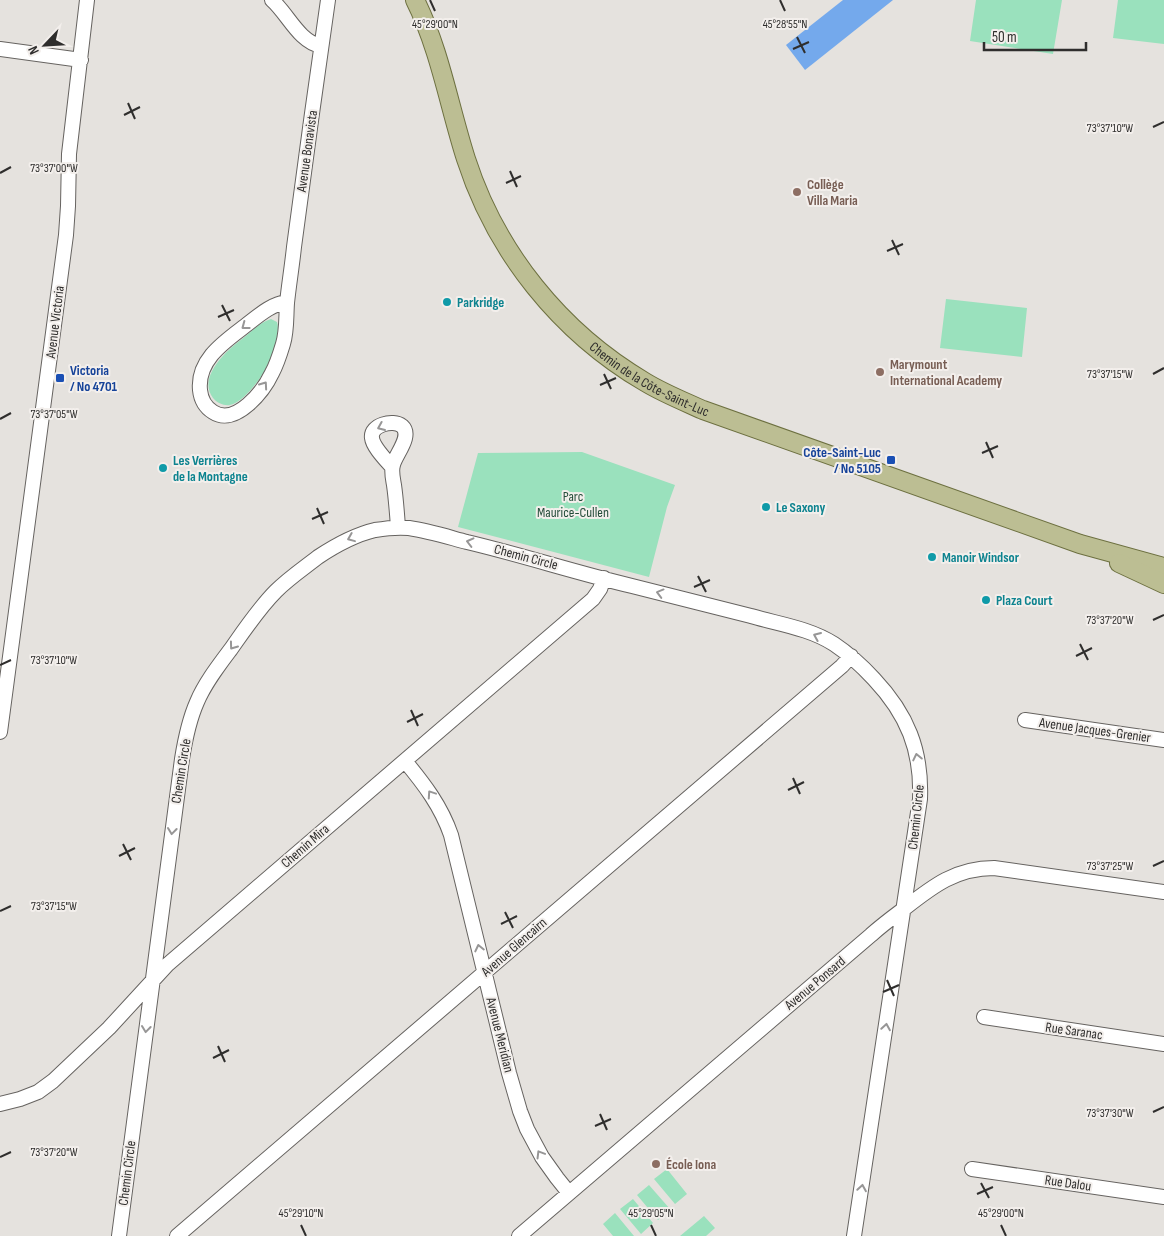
<svg xmlns="http://www.w3.org/2000/svg" width="1164" height="1236" font-family="'Sofia Sans Condensed',sans-serif">
<rect width="100%" height="100%" fill="#e5e2de"/>
<path fill="#9ae1bd" d="M976,0H1062L1053,54L970,41Z
M1118,0H1164V44L1113,38Z
M946,299L1027,308L1022,357L940,348Z
M271,319L277,322C281,334 271,359 265,370C259,381 243,402 230,405C224,406 217,403 213,398C197,377 227,350 242,339C251,332 260,322 271,319Z
M582,452L675,485L667,507L649,577L458,527L478,453Z
M667,1169L687,1194L675,1204L654,1179Z
M649,1185L670,1209L658,1220L637,1195Z
M633,1199L653,1223L641,1234L620,1209Z
M615,1213L634,1236H613L603,1224Z
M704,1216L715,1228L706,1236H680Z"/>
<path fill="#74a9ec" d="M843,0H893L805,70L786,45Z"/>
<g fill="none" stroke-linecap="round" stroke-linejoin="round">
<defs>
<path id="minor" d="M272,0C288,14 299,42 321,46
M0,49L81,60
M287,302C271,304 258,316 245,326C224,342 197,360 200,390C201,400 205,407 213,412C236,427 264,390 272,373C277,364 280,354 283,344C287,331 286,317 287,303C289,284 292,266 294,247C305,165 316,82 328,0
M392,467C386,460 373,447 372,438C370,425 393,419 402,426C413,436 395,455 393,465C391,471 393,479 394,485C396,499 397,513 398,527
M1025,720L1164,740
M0,732L66,235L68,206L69,154L87,0
M405,761C424,784 441,806 451,835L509,1073L520,1111L527,1129L542,1157L557,1178L569,1193
M984,1017L1164,1044
M0,1104L20,1099L38,1092L53,1081L109,1028L167,965L593,599L600,589L604,578
M972,1169L1164,1197
M119,1236L182,759C185,740 189,720 197,702C205,683 219,665 231,649C245,629 259,608 276,591C289,578 304,568 318,557C336,545 354,535 375,530C387,528 398,527 409,528C429,531 448,537 467,542C522,555 577,573 632,586C672,596 711,606 751,616C778,624 809,628 834,644C849,654 862,666 874,679C907,714 922,750 920,799L854,1236
M177,1236L842,666L851,656
M519,1236L871,935C882,925 893,917 905,908C933,886 956,868 994,868L1164,892"/>
<g id="major">
<path id="s1" d="M415,0C440,50 449,106 466,159C496,252 560,332 645,382C663,393 683,401 703,410L1080,544L1164,567"/>
<path d="M1119,563L1164,584"/>
</g>
</defs>
<use href="#minor" stroke="#666360" stroke-width="16"/>
<use href="#major" stroke="#6d7040" stroke-width="20"/>
<use href="#minor" stroke="#fff" stroke-width="14"/>
<use href="#major" stroke="#bcbe93" stroke-width="18"/>
</g>
<defs><path id="oneway-chevron" d="M-2-3.5L2.5 0L-2 3.5" fill="none" stroke-width="1.6" stroke-linecap="round" stroke-linejoin="round" transform="scale(1.25)"/></defs>
<g stroke="#979696">
<use href="#oneway-chevron" transform="translate(245 326) rotate(143)"/>
<use href="#oneway-chevron" transform="translate(264 385) rotate(-55)"/>
<use href="#oneway-chevron" transform="translate(381 427) rotate(157)"/>
<use href="#oneway-chevron" transform="translate(351 538) rotate(158)"/>
<use href="#oneway-chevron" transform="translate(470 542) rotate(-166)"/>
<use href="#oneway-chevron" transform="translate(660 593) rotate(-165)"/>
<use href="#oneway-chevron" transform="translate(817 636) rotate(-157)"/>
<use href="#oneway-chevron" transform="translate(233 646) rotate(126)"/>
<use href="#oneway-chevron" transform="translate(917 757) rotate(-102)"/>
<use href="#oneway-chevron" transform="translate(431 794) rotate(-124)"/>
<use href="#oneway-chevron" transform="translate(172 831) rotate(97)"/>
<use href="#oneway-chevron" transform="translate(479 948) rotate(-103)"/>
<use href="#oneway-chevron" transform="translate(886 1027) rotate(-81)"/>
<use href="#oneway-chevron" transform="translate(146 1029) rotate(97)"/>
<use href="#oneway-chevron" transform="translate(540 1154) rotate(-121)"/>
<use href="#oneway-chevron" transform="translate(862 1188) rotate(-81)"/>
</g>
<path fill="none" stroke="#2f2e2d" stroke-width="2" d="M430,0L435,11M780,0L785,11M797,37L805,53M793,49L809,42M128,103L135,119M124,115L140,107M1153,127L1164,122M510,171L517,187M0,173L11,167M506,183L521,176M892,240L899,255M887,251L903,244M222,305L230,321M218,317L234,310M604,374L611,389M1153,374L1164,368M600,385L616,378M0,419L11,413M986,442L993,458M982,453L998,446M317,508L324,524M312,519L328,512M698,576L706,592M694,587L710,580M1153,620L1164,615M1080,644L1088,660M1076,656L1092,648M0,665L11,660M411,710L418,726M407,722L423,714M793,778L800,794M788,790L804,782M123,844L131,860M119,856L135,848M1153,866L1164,861M0,911L11,906M505,912L513,928M501,924L517,916M887,980L894,996M883,992L899,985M218,1046L225,1062M213,1058L229,1050M1153,1112L1164,1107M600,1114L607,1130M595,1126L611,1119M0,1157L11,1152M981,1183L989,1198M977,1194L993,1187M301,1225L306,1236M651,1225L656,1236M1001,1225L1006,1236"/>
<g fill="#8d6e63" stroke="#f3efec" stroke-width="2">
<circle cx="797" cy="192" r="5"/>
<circle cx="880" cy="372" r="5"/>
<circle cx="656" cy="1164" r="5"/>
</g>
<g fill="#0f9aa8" stroke="#f3efec" stroke-width="2">
<circle cx="447" cy="302" r="5"/>
<circle cx="163" cy="468" r="5"/>
<circle cx="766" cy="507" r="5"/>
<circle cx="932" cy="557" r="5"/>
<circle cx="986" cy="600" r="5"/>
</g>
<g fill="#1a4fb4" stroke="#f3efec" stroke-width="2">
<rect x="55" y="373" width="10" height="10" rx="2.5"/>
<rect x="886" y="455" width="10" height="10" rx="2.5"/>
</g>
<g text-anchor="middle" dominant-baseline="central" stroke-width="4" stroke-linejoin="round" paint-order="stroke">
<g font-size="14" fill="#2f2e2d" stroke="#f3efec">
<text transform="translate(307 151) rotate(-82)">Avenue Bonavista</text>
<text transform="translate(55 322) rotate(-83)">Avenue Victoria</text>
<text stroke="none"><textPath href="#s1" startOffset="462">Chemin de la Côte-Saint-Luc</textPath></text>
<text transform="translate(526 557) rotate(15)">Chemin Circle</text>
<text transform="translate(1095 730) rotate(8)">Avenue Jacques-Grenier</text>
<text transform="translate(181 771) rotate(-81)">Chemin Circle</text>
<text transform="translate(916 817) rotate(-84)">Chemin Circle</text>
<text transform="translate(305 846) rotate(-41)">Chemin Mira</text>
<text transform="translate(514 947) rotate(-41)">Avenue Glencairn</text>
<text transform="translate(815 983) rotate(-40)">Avenue Ponsard</text>
<text transform="translate(1074 1031) rotate(8)">Rue Saranac</text>
<text transform="translate(500 1035) rotate(76)">Avenue Meridian</text>
<text transform="translate(127 1173) rotate(-83)">Chemin Circle</text>
<text transform="translate(1068 1183) rotate(8)">Rue Dalou</text>
</g>
<g font-size="14" font-weight="bold" fill="#785e54" stroke="#f3efec" text-anchor="start">
<text x="807" y="184">Collège<tspan x="807" dy="16">Villa Maria</tspan></text>
<text x="890" y="364">Marymount<tspan x="890" dy="16">International Academy</tspan></text>
<text x="666" y="1164">École Iona</text>
</g>
<g font-size="14" font-weight="bold" fill="#0d838f" stroke="#f3efec" text-anchor="start">
<text x="457" y="302">Parkridge</text>
<text x="173" y="460">Les Verrières<tspan x="173" dy="16">de la Montagne</tspan></text>
<text x="776" y="507">Le Saxony</text>
<text x="942" y="557">Manoir Windsor</text>
<text x="996" y="600">Plaza Court</text>
</g>
<g font-size="14" font-weight="bold" fill="#164399" stroke="#f3efec" text-anchor="start">
<text x="70" y="370">Victoria<tspan x="70" dy="16">/ No 4701</tspan></text>
<text x="881" y="452" text-anchor="end">Côte-Saint-Luc<tspan x="881" dy="16">/ No 5105</tspan></text>
</g>
<g font-size="14" fill="#234c39" stroke="#f3efec">
<text x="573" y="496">Parc<tspan x="573" dy="16">Maurice-Cullen</tspan></text>
</g>
</g>
<g font-size="12" text-anchor="middle" fill="#2f2e2d" stroke="#f3efec" stroke-width="4" stroke-linejoin="round" paint-order="stroke">
<text x="435" y="28">45°29'00"N</text>
<text x="785" y="28">45°28'55"N</text>
<text x="1110" y="132">73°37'10"W</text>
<text x="54" y="172">73°37'00"W</text>
<text x="1110" y="378">73°37'15"W</text>
<text x="54" y="418">73°37'05"W</text>
<text x="1110" y="624">73°37'20"W</text>
<text x="54" y="664">73°37'10"W</text>
<text x="1110" y="870">73°37'25"W</text>
<text x="54" y="910">73°37'15"W</text>
<text x="1110" y="1117">73°37'30"W</text>
<text x="54" y="1156">73°37'20"W</text>
<text x="301" y="1217">45°29'10"N</text>
<text x="651" y="1217">45°29'05"N</text>
<text x="1001" y="1217">45°29'00"N</text>
</g>
<g transform="translate(45 45) rotate(245)" stroke="#f3efec" stroke-width="4" paint-order="stroke">
<path d="M0-4L9 19L0 12L-9 19Z" fill="#2f2e2d"/>
<text y="-8" font-size="14" font-weight="bold" text-anchor="middle" fill="#2f2e2d">N</text>
</g>
<path d="M984 42v8h102v-8" fill="none" stroke="#2f2e2d" stroke-width="2.5"/>
<text x="992" y="42" font-size="15" fill="#2f2e2d" stroke="#f3efec" stroke-width="4" paint-order="stroke">50 m</text>
</svg>
